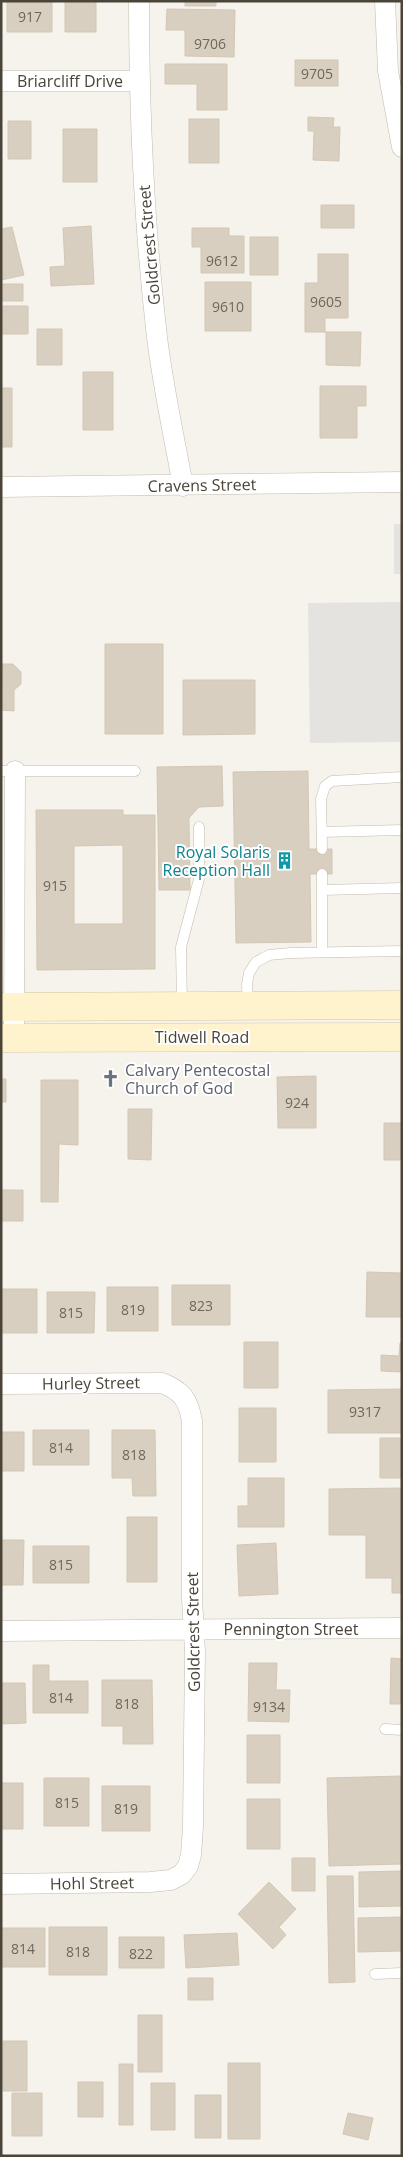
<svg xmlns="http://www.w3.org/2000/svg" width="403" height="2157" font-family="'Open Sans',sans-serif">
<rect width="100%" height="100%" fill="#f6f3ec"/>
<path fill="#e5e3e0" d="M394,524H402V574H394Z
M402,602V742L310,743L308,603Z"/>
<path fill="#d8cfc1" stroke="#d3c7b4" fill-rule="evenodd" d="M7,1H52V32H7Z
M65,1H96V32H65Z
M185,1H216V6H185Z
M167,9L235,10L234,57L185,56V30H166Z
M295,60H338V86H295Z
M165,64H227V110H197V84H165Z
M308,117L334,118L333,127H340L339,161L313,160L314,131H308Z
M189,119H219V163H189Z
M8,121H31V159H8Z
M63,129H97V182H63Z
M321,205H354V228H321Z
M91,226L94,284L51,286L50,267L65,266L63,228Z
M12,227L24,275L1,280V229Z
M192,228H229V236H244V273H201V247H192Z
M250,237H278V275H250Z
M318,254H348V318H325V332H361L360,366L326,365V332H305V283H318Z
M205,282H251V331H205Z
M1,284H23V301H1Z
M1,306H28V334H1Z
M37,329H62V365H37Z
M83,372H113V430H83Z
M320,386H366V406H357V438H320Z
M1,388H12V447H1Z
M105,644H163V734H105Z
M2,664H13L21,672V684L14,690V711L1,710Z
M183,680H255V734L183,735Z
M222,766L223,806L199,807L189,818L190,890H159L157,767Z
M308,771L309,849H332V874H310L311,942L236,943L233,772Z
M36,810H123V815H155V969L37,970ZM123,845V924H74V846Z
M316,1076V1128H278L277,1077Z
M1,1079H6V1102H1Z
M41,1080H78V1145L59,1144L58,1202H41Z
M128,1109H152L151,1160L128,1159Z
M384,1123H402V1160H384Z
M1,1190H23V1221H1Z
M367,1272L402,1273V1317H366Z
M172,1285H230V1325H172Z
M107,1287H158V1331H107Z
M1,1289H37V1333H1Z
M47,1292H95L94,1333H47Z
M244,1342H278V1388H244Z
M400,1343H402V1372L381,1371V1355L399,1356Z
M402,1389V1433H328V1390Z
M239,1408H276V1462H239Z
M33,1430H89V1465H33Z
M112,1430H155L156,1496H133L132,1478H112Z
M1,1432H24V1471H1Z
M380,1438H402V1478H380Z
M248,1478H284V1527H238V1506H248Z
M402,1488V1593H392V1578H366V1535H329V1489Z
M127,1517H157V1582H127Z
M1,1540H24L23,1585H1Z
M276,1543L278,1594L239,1596L237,1545Z
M33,1546H89V1583H33Z
M391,1658L402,1659V1704H390Z
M249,1663H277L276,1690H290L289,1722L248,1721Z
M33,1665H49V1681H88V1713H33Z
M102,1680H152L153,1744H123V1726H102Z
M1,1683H25L26,1723L1,1724Z
M247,1735H280V1783H247Z
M402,1776V1864L329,1866L327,1778Z
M44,1778H89V1826H44Z
M1,1783H23V1829H1Z
M102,1786H150V1831H102Z
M247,1799H280V1849H247Z
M292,1858H315V1891H292Z
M402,1871V1906L359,1907V1872Z
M327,1876H353L355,1982L329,1983Z
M269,1882L296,1909L279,1927L286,1935L273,1949L238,1914Z
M402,1917V1951L358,1952V1918Z
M49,1927H107V1975H49Z
M1,1928H45V1967H1Z
M237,1933L239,1965L186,1968L184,1935Z
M119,1937H164V1968H119Z
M188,1978H213V2000H188Z
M138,2015H162V2072H138Z
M3,2041H27V2091H3Z
M228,2063H260V2139H228Z
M119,2064H133V2125H119Z
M78,2082H103V2117H78Z
M151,2083H175V2130H151Z
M12,2093H42V2136H12Z
M195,2095H221V2138H195Z
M348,2113L373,2118L368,2140L343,2134Z"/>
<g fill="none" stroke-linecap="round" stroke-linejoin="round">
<defs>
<path id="service" d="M1,771H135
M322,832L402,830
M322,849L321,799L325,786L332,781L402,777
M322,874V952
M322,890L402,888
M182,1005L181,947L199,879V827
M248,1005L247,984L249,973L256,962L269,955L290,953L402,951
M385,1729L402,1730
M375,1974L402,1973"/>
<path id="minor" d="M139,1C139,113 144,225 157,337C163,387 174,436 183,486
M385,1L388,71L402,147
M1,81H139
M1,487L402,482
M14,1038L15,771
M1,1384L162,1383C182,1391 188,1399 192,1421V1598L195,1652L193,1827L191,1855L188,1866L182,1874L171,1880L150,1882L1,1884
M1,1631L402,1628"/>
<path id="secondary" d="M1,1007L402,1005
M1,1038L402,1037"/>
</defs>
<use href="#service" stroke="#c2bbae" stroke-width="11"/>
<use href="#minor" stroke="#c2bbae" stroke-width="21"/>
<use href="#secondary" stroke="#d6c79b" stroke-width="29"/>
<use href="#service" stroke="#fff" stroke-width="10"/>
<use href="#minor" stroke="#fff" stroke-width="20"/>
<use href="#secondary" stroke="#fff3cd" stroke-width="28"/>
</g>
<defs>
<symbol id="building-bare" viewBox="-9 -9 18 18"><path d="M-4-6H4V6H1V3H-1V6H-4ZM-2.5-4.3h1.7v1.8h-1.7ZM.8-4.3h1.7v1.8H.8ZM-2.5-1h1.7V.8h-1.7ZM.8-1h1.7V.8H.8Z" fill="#0f9aa8" stroke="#fff" stroke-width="2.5" paint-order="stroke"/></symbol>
<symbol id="church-bare" viewBox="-9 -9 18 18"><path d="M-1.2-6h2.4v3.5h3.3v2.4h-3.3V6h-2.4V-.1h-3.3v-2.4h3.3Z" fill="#6b7280" stroke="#fff" stroke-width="2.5" paint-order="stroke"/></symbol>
</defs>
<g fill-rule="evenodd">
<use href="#building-bare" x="272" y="848" width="25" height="25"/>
<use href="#church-bare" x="98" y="1066" width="25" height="25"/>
</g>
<g text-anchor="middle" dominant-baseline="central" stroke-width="4" stroke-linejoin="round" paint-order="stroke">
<g font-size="14" fill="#6e675b">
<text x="30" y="16">917</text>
<text x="210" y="43">9706</text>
<text x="317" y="73">9705</text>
<text x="222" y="260">9612</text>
<text x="326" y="301">9605</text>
<text x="228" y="306">9610</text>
<text x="55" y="885">915</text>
<text x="297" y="1102">924</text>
<text x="201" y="1305">823</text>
<text x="133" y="1309">819</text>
<text x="71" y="1312">815</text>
<text x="365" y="1411">9317</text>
<text x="61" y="1447">814</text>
<text x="134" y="1454">818</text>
<text x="61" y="1564">815</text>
<text x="61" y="1697">814</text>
<text x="127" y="1703">818</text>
<text x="269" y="1706">9134</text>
<text x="67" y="1802">815</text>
<text x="126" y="1808">819</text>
<text x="23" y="1948">814</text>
<text x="78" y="1951">818</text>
<text x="141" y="1953">822</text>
</g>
<g font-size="16" fill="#4b4439" stroke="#fff">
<text x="70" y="81">Briarcliff Drive</text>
<text transform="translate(149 245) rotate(-95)">Goldcrest Street</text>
<text transform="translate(202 485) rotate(-1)">Cravens Street</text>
<text x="202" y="1037">Tidwell Road</text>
<text transform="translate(91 1383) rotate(-1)">Hurley Street</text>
<text x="291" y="1629">Pennington Street</text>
<text transform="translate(193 1632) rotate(-91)">Goldcrest Street</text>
<text transform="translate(92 1883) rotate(-1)">Hohl Street</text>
</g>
<g font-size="16" fill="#0d838f" stroke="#fff" text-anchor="end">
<text x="270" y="852">Royal Solaris<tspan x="270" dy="18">Reception Hall</tspan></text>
</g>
<g font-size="16" fill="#5b616d" stroke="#fff" text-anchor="start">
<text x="125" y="1070">Calvary Pentecostal<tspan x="125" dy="18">Church of God</tspan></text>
</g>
</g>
<rect width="403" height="2157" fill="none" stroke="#4b4439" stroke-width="5"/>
</svg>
